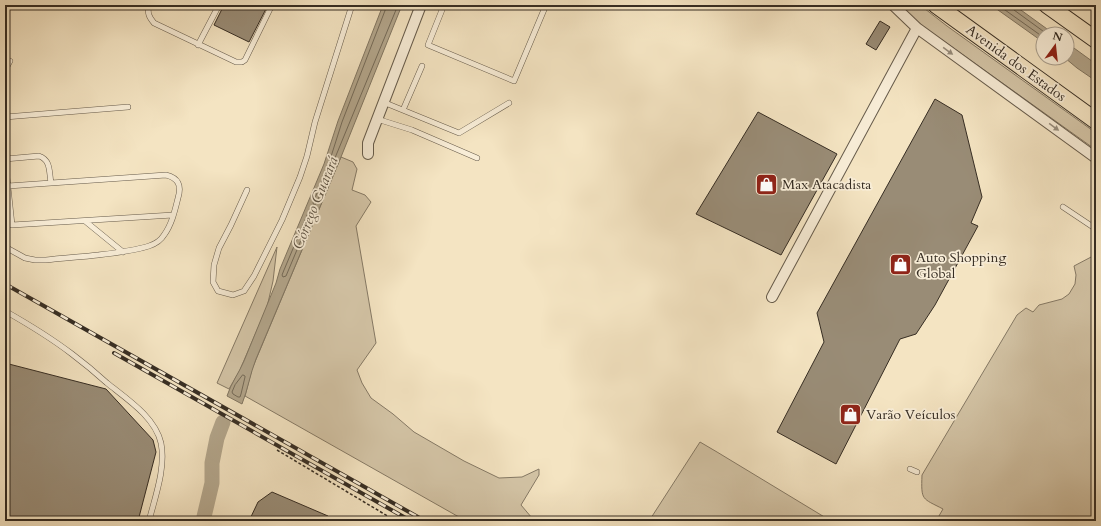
<svg xmlns="http://www.w3.org/2000/svg" width="1101" height="526" font-family="Cardo,serif">
<rect width="100%" height="100%" fill="#f4e4c2"/>
<filter id="stains"><feTurbulence type="fractalNoise" baseFrequency=".005" numOctaves="4"/><feColorMatrix values="0 0 0 0 .2 0 0 0 0 .09 0 0 0 0 .02 0 0 0 .5 -.17"/></filter>
<radialGradient id="worn" r=".72"><stop offset=".6" stop-color="#630" stop-opacity="0"/><stop offset="1" stop-color="#630" stop-opacity=".3"/></radialGradient>
<path fill="#d4c5a7" stroke="#857965" d="M899,5H920L947,26L1096,133V150L924,27L909,15Z
M341,157L353,162L357,169L352,190L365,195L371,202L356,226L376,343L357,370L362,383L371,398L393,414L414,432L464,461L499,478L522,477L539,469V475L521,505L532,518L537,521H466L245,396L252,369Z
M277,247L273,281L267,307L239,372L229,389L217,383Z
M1093,256L1096,259V521H936L943,509C922,498 921,501 922,475L1017,315L1026,308L1033,312L1039,305L1062,299L1069,294L1075,284L1076,275L1074,266Z
M700,442L717,452L831,521H649Z"/>
<path fill="#b3a68c" stroke="#817662" d="M383,5H402L341,157L256,359C250,374 248,389 242,404L227,396C231,383 239,373 244,361L276,283L280,269L324,164L338,121Z
M991,5H1014L1054,34H1043V42Z
M1067,43L1096,64V81L1077,68L1065,58H1067Z"/>
<g fill="none" stroke-linecap="round" stroke-linejoin="round">
<path stroke="#746a58" stroke-width="1" d="M386,5V8L342,122L328,166L313,203L314,205L316,204L398,5
M998,5L1043,37
M1012,5L1014,10L1047,34
M310,212H312V214L286,276L283,277L282,275L284,270L308,213Z
M243,375L245,376V377L241,394L240,397H238L233,394L232,392L235,385Z"/>
<path stroke="#b3a68c" stroke-width="15" d="M203,521L212,483V463L217,438L223,422"/>
</g>
<path fill="#998c76" stroke="#362d23" d="M224,5H268L249,42L214,25Z
M880,21L890,27L876,50L866,44Z
M935,99L962,115L982,197L971,223L978,226L935,305L916,334L900,339L836,464L777,432L824,342L817,313Z
M758,112L837,154L781,255L696,214Z
M5,363L106,389L153,440L156,452L138,521H5Z
M272,492L328,516L325,521H249L258,502Z"/>
<g fill="none" stroke-linecap="round" stroke-linejoin="round">
<defs>
<path id="service" d="M149,5C147,13 149,17 154,23L236,62H242L245,60L272,5
M444,5L428,45L514,81L546,5
M198,45L219,5
M5,70L10,61
M383,102L459,133L509,103
M403,110L422,66
M5,117L128,107
M377,119L412,130L477,158
M5,159L12,225
M5,159L39,156C51,160 49,172 51,183
M247,190L231,225L219,248L214,265L213,282L218,291L233,295L244,291L254,276L282,220L300,177L307,156L315,122L352,5
M1063,207L1096,229
M85,221L123,252
M5,224L12,225L173,215
M5,247L25,258L35,260H46C64,258 81,257 98,255C115,253 133,251 149,246C155,244 161,240 164,235C172,224 175,210 178,198C182,185 178,178 166,175L8,186
M5,311C28,324 51,338 72,354C84,363 96,373 107,383C127,399 155,417 161,443C166,468 155,497 149,521
M910,469L917,472"/>
<path id="minor" d="M893,5L917,28L1096,158
M368,154V143L421,5
M772,297L917,28"/>
<path id="trunk" d="M936,5L1096,121
M1047,5L1096,40"/>
</defs>
<use href="#service" stroke="#665b4b" stroke-width="6"/>
<use href="#minor" stroke="#665b4b" stroke-width="12"/>
<use href="#trunk" stroke="#362d23" stroke-width="18"/>
<path stroke="#362d23" stroke-width="1.5" stroke-dasharray="3 2" stroke-linecap="butt" d="M277,450L396,521"/>
<use href="#service" stroke="#f8edd7" stroke-width="5"/>
<use href="#minor" stroke="#f8edd7" stroke-width="10"/>
<use href="#trunk" stroke="#f4e4c2" stroke-width="16"/>
<defs>
<path id="rail" d="M5,284L425,521
M114,353L411,521"/>
</defs>
<use href="#rail" stroke="#362d23" stroke-width="4"/>
<use href="#rail" stroke="#f8edd7" stroke-width="2.5" stroke-dasharray="8" stroke-linecap="butt"/>
</g>
<defs><path id="oneway-solid" d="M-6-.8H1V-3.2L6.5 0L1 3.2V.8H-6Z"/></defs>
<g fill="#978d7d">
<use href="#oneway-solid" transform="translate(948 51) rotate(36)"/>
<use href="#oneway-solid" transform="translate(1054 127) rotate(36)"/>
</g>
<defs>
<symbol id="shop-square" viewBox="-11 -11 22 22"><rect x="-9" y="-9" width="18" height="18" rx="4" fill="#8f2418" stroke="#f8edd7"/><path d="M-5-2.5h2.3a2.7 3.5 0 0 1 5.4 0H5L5.5 6h-11ZM-1.5-2.5h3a1.5 2.3 0 0 0-3 0Z" fill="#fff"/></symbol>
</defs>
<g fill-rule="evenodd">
<use href="#shop-square" x="754" y="172" width="25" height="25"/>
<use href="#shop-square" x="888" y="252" width="25" height="25"/>
<use href="#shop-square" x="838" y="402" width="25" height="25"/>
</g>
<g text-anchor="middle" dominant-baseline="central" stroke-width="3.5" stroke-linejoin="round" paint-order="stroke">
<g font-size="14" fill="#362d23" stroke="#f8edd7">
<text transform="translate(1016 63) rotate(36)">Avenida dos Estados</text>
</g>
<g font-size="14" fill="#362d23" stroke="#f8edd7" text-anchor="start">
<text x="782" y="184">Max Atacadista</text>
<text x="916" y="257">Auto Shopping<tspan x="916" dy="16">Global</tspan></text>
<text x="866" y="414">Varão Veículos</text>
</g>
<g font-size="15" font-style="italic" fill="#5c5142" stroke="#f8edd7">
<text transform="translate(315 203) rotate(-68)">Córrego Guarará</text>
</g>
</g>
<rect width="1101" height="526" fill="none" stroke="#f4e4c2" stroke-width="20"/>
<rect x="6" y="6" width="1089" height="514" fill="none" stroke="#362d23" stroke-width="2"/>
<rect x="10" y="10" width="1081" height="506" fill="none" stroke="#362d23"/>
<g transform="translate(1055 46) rotate(15)"><circle r="19" fill="#f8edd7" stroke="#aaa08f"/>
<path d="M0-3L7 15L0 10L-7 15Z" fill="#8f2418"/>
<text y="-6" font-size="11" font-weight="bold" text-anchor="middle" fill="#362d23">N</text>
</g>
<rect width="100%" height="100%" filter="url(#stains)"/>
<rect width="100%" height="100%" fill="url(#worn)"/>
</svg>
